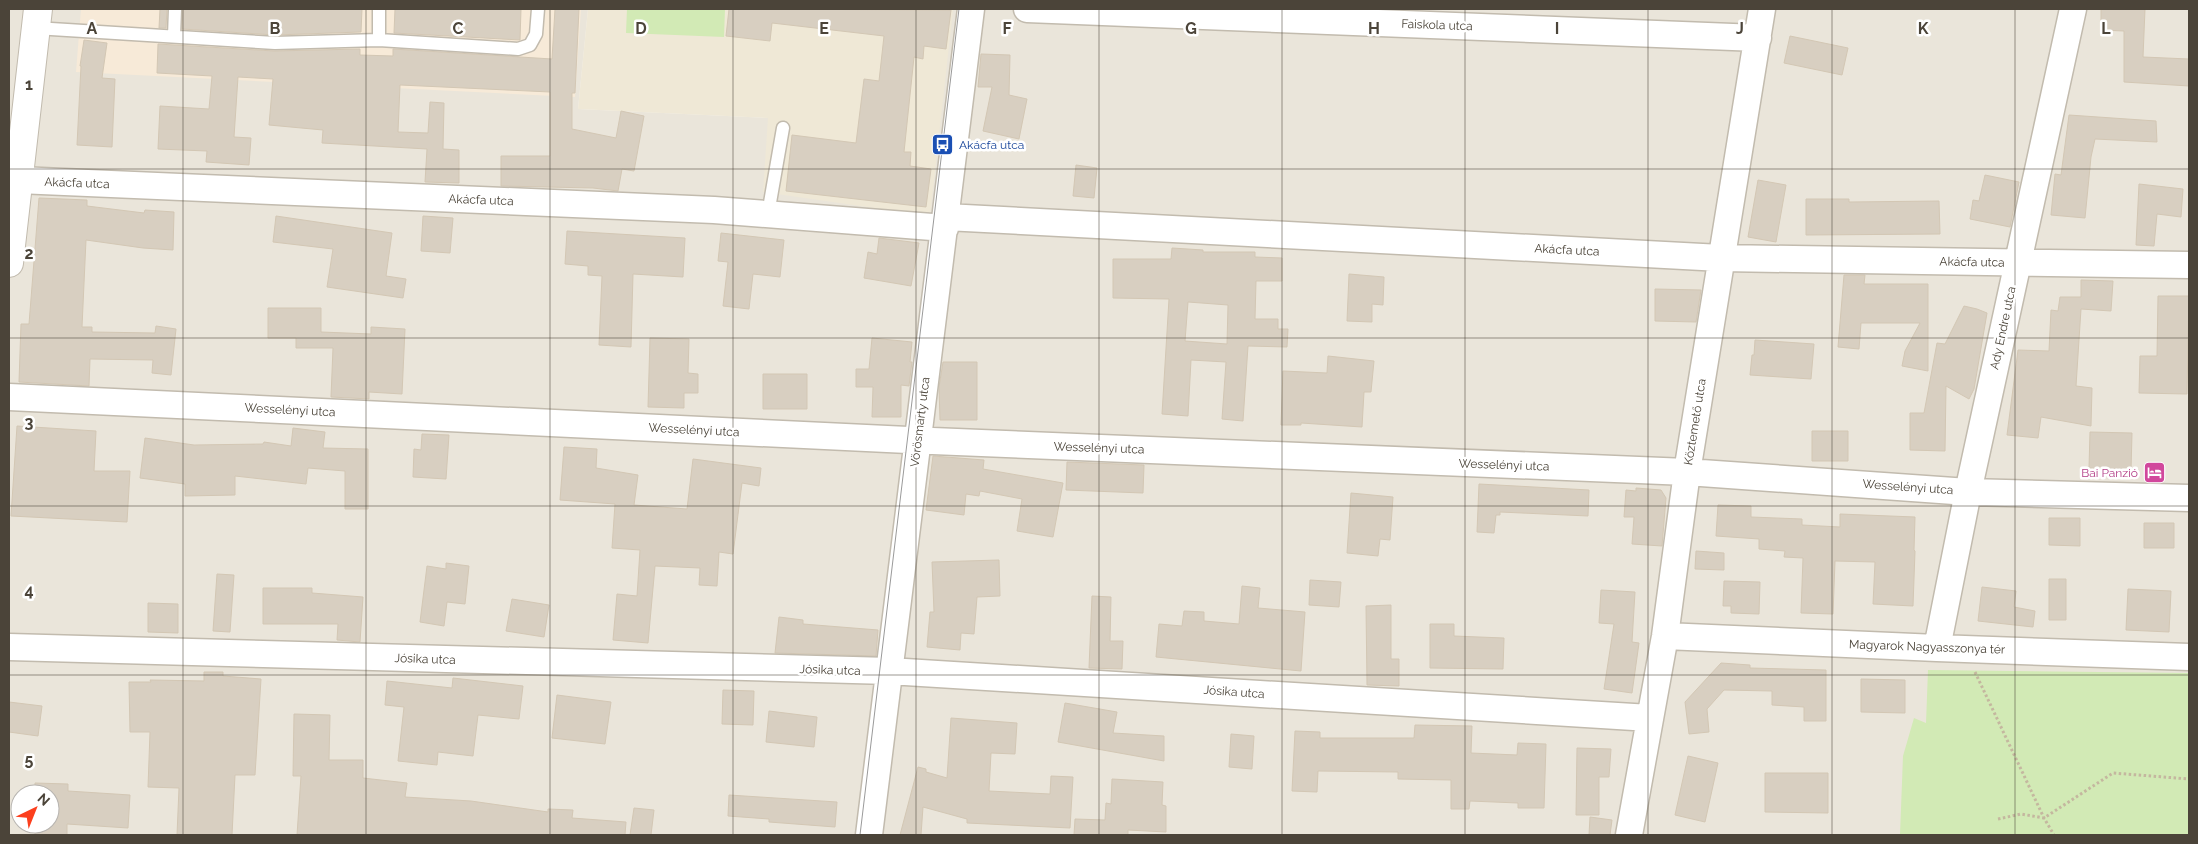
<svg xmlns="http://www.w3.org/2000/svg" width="2198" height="844" font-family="Raleway,sans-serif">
<rect width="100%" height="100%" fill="#f6f3ec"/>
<path fill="#eae5da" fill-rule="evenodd" d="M9,9H588L578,109L769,118L952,10L946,9H2189V835H9ZM20,794H50V824H20Z"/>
<path fill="#f7ead8" d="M81,9H581L575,97L76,72Z"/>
<path fill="#efe8d6" d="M588,9L953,10L930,216L763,192L768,118L578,109Z"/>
<path fill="#d2eab5" d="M627,9H725L724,37L626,33Z
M1928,670L2189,673V835H1900L1903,756L1914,718L1926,723Z"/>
<path fill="#d8cfc1" stroke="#d3c7b4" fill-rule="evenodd" d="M160,9H167L166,28H159Z
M183,9H362L361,32L275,35L182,29Z
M395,9H521L520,40L394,33Z
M555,9H579L575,93H572V129L616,138L621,111L644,116L634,171L622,169L618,191L593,188L501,186V156H550V92L400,85L398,132L428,133L430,102L444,103L443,149L459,150V183L425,182L427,149L322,143L323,130L269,125L273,79L238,77L234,137L251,138L249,165L206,162L207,151L158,149L160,106L209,109L212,76L157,73L158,44L274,51L360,49V55L393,56V49L552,59Z
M729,9L951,10L946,49L924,46L923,59L914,57L904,152H911L910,166L931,169L926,207L786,191L792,135L856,143L864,79L879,81L884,36L772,23L770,41L726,36Z
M2101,9H2145L2143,57L2189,59V86L2124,82V31L2101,30Z
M1790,36L1848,48L1842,75L1784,63Z
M84,40L107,43L102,78L115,79L112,147L77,145L81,66H80Z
M981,54L1010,55L1009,95L1027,99L1019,139L983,131L992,87H978Z
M2069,115L2156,121L2157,142L2095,139L2091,157L2085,218L2051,215L2055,174L2061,175Z
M1076,165L1097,168L1094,198L1073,196Z
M1985,175L2019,182L2010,227L1970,219L1973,200L1979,201Z
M1758,180L1786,185L1776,242L1748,237Z
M2139,184L2183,189L2181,217L2157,214L2154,246L2136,245Z
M39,198L87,200V206L144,213L145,210L174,212L173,250L143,248L86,240L82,327H92V332L155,333L156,326L176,329L171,375L152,373L153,360L90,359L89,386L19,382L21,324H29Z
M1806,199H1849V202L1939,201L1940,234L1806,235Z
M276,216L392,233L386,276L406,279L403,298L327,287L333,249L273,242Z
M423,216L453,218L450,253L421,251Z
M567,231L685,238L683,277L633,274L631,347L599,345L602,276L588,275V266L565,264Z
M721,233L784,240L780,277L753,274L749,309L723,306L728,262L718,261Z
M879,238L919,243L911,286L864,278L868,252L877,254Z
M1172,248L1203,250V252H1255V257L1282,258V281H1256L1255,319H1278V329H1288L1287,347L1248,346L1243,421L1222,419L1226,362L1191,360L1188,416L1162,414L1169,299L1113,298V259H1171ZM1188,302L1228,305L1227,344L1185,341Z
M1349,274L1384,277L1383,305L1372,304V322L1347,321Z
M1844,275H1865L1864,284H1928V371L1902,366L1905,351L1920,323H1861L1859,349L1838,347Z
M2081,280L2113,281L2111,311L2081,309L2076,386L2092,388L2091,426L2041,417L2038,438L2007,435L2018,350L2049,351L2051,310L2058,311L2060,297H2081Z
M1655,289L1701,290L1696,322L1655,321Z
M2158,296H2189L2187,394L2139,393L2140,356H2157Z
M1964,306L1977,309L1987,313L1974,389L1969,399L1946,386L1945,451L1910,450V413H1924L1937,343L1945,344Z
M268,308H321V332L371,334V327L405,329L402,394L369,392V399L331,397L333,348H296V338H268Z
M650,338L689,339L688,373L698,374V393H684V408L648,407Z
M872,338L912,342L910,362H912L909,386L901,385V417H872L873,387H856V369H869Z
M1755,340L1814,344L1811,379L1750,375L1752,355H1754Z
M1328,356L1374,361L1371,392H1364L1362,427L1301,423V425H1281L1283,371L1327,373Z
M943,362H977V420H940L939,387Z
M763,374H807V409H763Z
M17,426L96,431L94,471H130L127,522L11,516Z
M293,428L325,432L323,448L368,449V509H345V471L308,468L306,484L235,476V495L185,496V484L140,478L145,438L194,445L263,444L264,442L291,446Z
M1812,431H1848V461H1812Z
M2090,432L2132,433L2131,471L2089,468Z
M422,434L449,435L446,479L413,477L414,449L421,450Z
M564,447L597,449L596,468L638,475L634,505L687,509L693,459L761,468L759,486L742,483L733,554L719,552L717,586L699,585L700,568L655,566L648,643L613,640L617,594L637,596L640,550L612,548L615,504L560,500Z
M933,456L984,460L983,469L1063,483L1053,537L1017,531L1022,499L980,491L979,496L966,494L964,515L926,510Z
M1067,462L1144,465L1143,493L1066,490Z
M1479,484L1589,490L1588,516L1500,512V515H1496L1494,533L1477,532Z
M1636,488L1661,490L1666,498L1662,546L1632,544L1634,517H1624L1626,490L1636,491Z
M1351,493L1393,497L1390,540L1380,539L1378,556L1347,553Z
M1718,505L1751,506V517L1802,519V525L1840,527V514L1915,517L1914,550L1915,551L1913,606L1873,604L1875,562L1835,561L1833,614L1801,613L1803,558L1784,557L1785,551L1759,549V539L1716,536Z
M2049,518H2080V546L2049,545Z
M2144,523H2174V548H2144Z
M1696,551L1724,553V570L1695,569Z
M999,560L1000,596L977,597L974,634L961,633L960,650L927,647L930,612H934L932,562Z
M446,563L469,566L465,604L447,602L444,626L420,622L427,566L446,569Z
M217,574L234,575L230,632L213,631Z
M2049,579H2066V620H2049Z
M1310,580L1341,582L1339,607L1309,605Z
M1724,581L1760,582L1759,614L1731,613V606H1723Z
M1242,586L1260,588L1258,608L1305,612L1301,671L1156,657L1159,624L1182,626L1184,611L1204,612V621L1239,624Z
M1982,587L2016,591L2014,607L2035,611L2033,627L1978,621Z
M263,588H312V593L363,597L360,642L337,640L338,624H263Z
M2128,589L2171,591L2169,632L2126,630Z
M1601,590L1635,592L1632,642L1639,643L1632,693L1604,689L1614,624L1599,623Z
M1092,596L1111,597L1110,641H1123L1122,669L1089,668Z
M512,599L549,605L544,637L506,631Z
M148,603L178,604V633L148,632Z
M1391,605V659H1399V686L1367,685L1366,606Z
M779,617L803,620V624L878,630L876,656L775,653Z
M1430,624H1454V636L1504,638L1503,669L1430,668Z
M1721,663L1750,665V668L1826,670V721H1804V707L1772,705V691L1724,690L1707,709L1709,732L1689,734L1685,702Z
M204,672H223V676L261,679L255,775H235L232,835H177L179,788L148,787L150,732H130L129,682H151L150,680L204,681Z
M453,678L523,686L519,719L478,715L473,756L438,752L437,765L398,761L404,707L385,705L387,681L452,688Z
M1861,679L1905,680V713L1861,712Z
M723,690L754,691L753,725L722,724Z
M557,695L611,702L605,744L552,738Z
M9,702L42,706L38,736L9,732Z
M1065,703L1117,712L1113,733L1164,736V761L1058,742Z
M769,711L817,717L814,747L766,742Z
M294,714L330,715L329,760H363V778L407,783L405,797L471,801L548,812V809L573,810L572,818L626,822L625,835H297L301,776H293Z
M951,718L1017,723L1015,754L991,753L989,791L1050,794L1051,776L1073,777L1070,828L967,823V819L923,807L921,835H900L918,767L926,769V772L947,778Z
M1415,725L1472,726L1471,753L1517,755L1518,743L1546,744L1544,808H1518V803L1470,801L1469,809H1451V780L1398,779V772L1318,771L1317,792L1292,791L1295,731L1320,732V738H1414Z
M1231,734L1254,736L1252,769L1229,767Z
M1577,748L1611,749L1609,777H1599V815H1576Z
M1688,756L1718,763L1705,822L1675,815Z
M1765,773H1828V813L1765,812Z
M1112,779L1163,782L1162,805L1166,806V832L1128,830V835H1074L1075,819L1105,820L1106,803L1111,804Z
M35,783L68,784V791L130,795L128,828L67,824V835H35V824H50V794H35Z
M729,795L837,802L835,827L769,822V819L728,816Z
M634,808L654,810L651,835H630Z
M1590,817L1612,820L1610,835H1589Z"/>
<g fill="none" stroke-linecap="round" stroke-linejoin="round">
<defs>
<path id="service" d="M35,28L275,43L379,40L518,49L530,45L536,34L538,9
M174,36L175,9
M379,40V9
M768,214L783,128"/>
<path id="minor" d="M1027,9L1758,38
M18,180L714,210L945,228
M946,217L1721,258L2189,265
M9,397L908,440L1687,472L1968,492L2189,498
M1665,636L1937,648L2189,657
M9,647L889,671L1650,718
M1937,648L1968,492L2073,9
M869,835L971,9
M1629,835L1665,636L1687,472L1762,9"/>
<path id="tertiary" d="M9,263L38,9"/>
</defs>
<use href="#service" stroke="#c2bbae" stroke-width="15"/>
<use href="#minor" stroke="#c2bbae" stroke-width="29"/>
<use href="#tertiary" stroke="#c2bbae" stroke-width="30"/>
<path stroke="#c4b79f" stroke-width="3" stroke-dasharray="2.5 2.5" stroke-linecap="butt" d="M1975,672L2044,818L2054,835
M1998,819L2021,814L2044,818L2113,773L2189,779"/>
<use href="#service" stroke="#fff" stroke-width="12"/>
<use href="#minor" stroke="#fff" stroke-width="26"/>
<use href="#tertiary" stroke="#fff" stroke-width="28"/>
<path stroke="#9a9a9a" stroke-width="1" d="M860,835L959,9"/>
</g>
<path fill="none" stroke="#4b4439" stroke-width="1" stroke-opacity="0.55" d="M183,9V835M366,9V835M550,9V835M733,9V835M916,9V835M1099,9V835M1282,9V835M1465,9V835M1648,9V835M1832,9V835M2015,9V835M9,169H2189M9,338H2189M9,506H2189M9,675H2189"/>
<defs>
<symbol id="bus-square" viewBox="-11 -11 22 22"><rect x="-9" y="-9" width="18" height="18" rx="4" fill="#1a4fb4" stroke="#fff"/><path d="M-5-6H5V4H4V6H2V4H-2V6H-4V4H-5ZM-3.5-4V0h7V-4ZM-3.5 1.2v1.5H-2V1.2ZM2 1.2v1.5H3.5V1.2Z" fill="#fff"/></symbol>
<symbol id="hotel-square" viewBox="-11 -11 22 22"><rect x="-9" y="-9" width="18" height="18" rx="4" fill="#d1479c" stroke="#fff"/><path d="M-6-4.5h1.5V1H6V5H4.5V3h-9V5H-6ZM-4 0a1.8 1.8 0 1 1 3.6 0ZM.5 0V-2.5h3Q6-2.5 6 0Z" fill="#fff"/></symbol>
</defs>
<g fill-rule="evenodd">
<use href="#bus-square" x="930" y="132" width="25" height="25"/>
<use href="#hotel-square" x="2142" y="460" width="25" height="25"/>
</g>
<g text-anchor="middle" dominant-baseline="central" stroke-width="5" stroke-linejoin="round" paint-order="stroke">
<g font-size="12" fill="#4b4439" stroke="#fff">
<text transform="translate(1437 25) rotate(2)">Faiskola utca</text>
<text transform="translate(77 183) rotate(2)">Akácfa utca</text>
<text transform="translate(481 200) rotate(2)">Akácfa utca</text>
<text transform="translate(1567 250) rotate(3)">Akácfa utca</text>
<text transform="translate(1972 262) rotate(1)">Akácfa utca</text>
<text transform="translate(2003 328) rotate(-78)">Ady Endre utca</text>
<text transform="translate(290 410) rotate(3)">Wesselényi utca</text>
<text transform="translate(920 422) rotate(-83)">Vörösmarty utca</text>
<text transform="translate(1695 422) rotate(-81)">Köztemető utca</text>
<text transform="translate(694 430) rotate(3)">Wesselényi utca</text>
<text transform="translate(1099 448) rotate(2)">Wesselényi utca</text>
<text transform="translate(1504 465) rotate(2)">Wesselényi utca</text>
<text transform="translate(1908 487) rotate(4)">Wesselényi utca</text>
<text transform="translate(1927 647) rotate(2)">Magyarok Nagyasszonya tér</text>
<text transform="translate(425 659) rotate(2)">Jósika utca</text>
<text transform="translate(830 670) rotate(2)">Jósika utca</text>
<text transform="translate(1234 692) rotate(4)">Jósika utca</text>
</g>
<g font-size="12" fill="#164399" stroke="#fff" text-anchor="start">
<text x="959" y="145">Akácfa utca</text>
</g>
<g font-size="12" fill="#b23c85" stroke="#fff" text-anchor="end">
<text x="2138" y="473">Bai Panzió</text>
</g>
</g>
<g font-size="16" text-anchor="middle" font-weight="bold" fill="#4b4439" stroke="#fff" stroke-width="5" stroke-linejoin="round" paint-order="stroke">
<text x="92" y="34">A</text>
<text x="275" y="34">B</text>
<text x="458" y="34">C</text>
<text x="641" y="34">D</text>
<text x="824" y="34">E</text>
<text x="1007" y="34">F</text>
<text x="1191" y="34">G</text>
<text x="1374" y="34">H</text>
<text x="1557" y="34">I</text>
<text x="1740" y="34">J</text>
<text x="1923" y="34">K</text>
<text x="2106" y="34">L</text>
<text x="29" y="90">1</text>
<text x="29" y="259">2</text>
<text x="29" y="428">3</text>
<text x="29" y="596">4</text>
<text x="29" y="765">5</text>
</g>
<rect width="2198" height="844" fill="none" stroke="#4b4439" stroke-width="20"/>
<g transform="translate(35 809) rotate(43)"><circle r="24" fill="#ffffff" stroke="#b7b4b0"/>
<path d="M0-4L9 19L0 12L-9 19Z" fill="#fc3f1d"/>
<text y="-8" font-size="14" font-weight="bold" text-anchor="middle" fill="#4b4439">N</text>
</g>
</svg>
